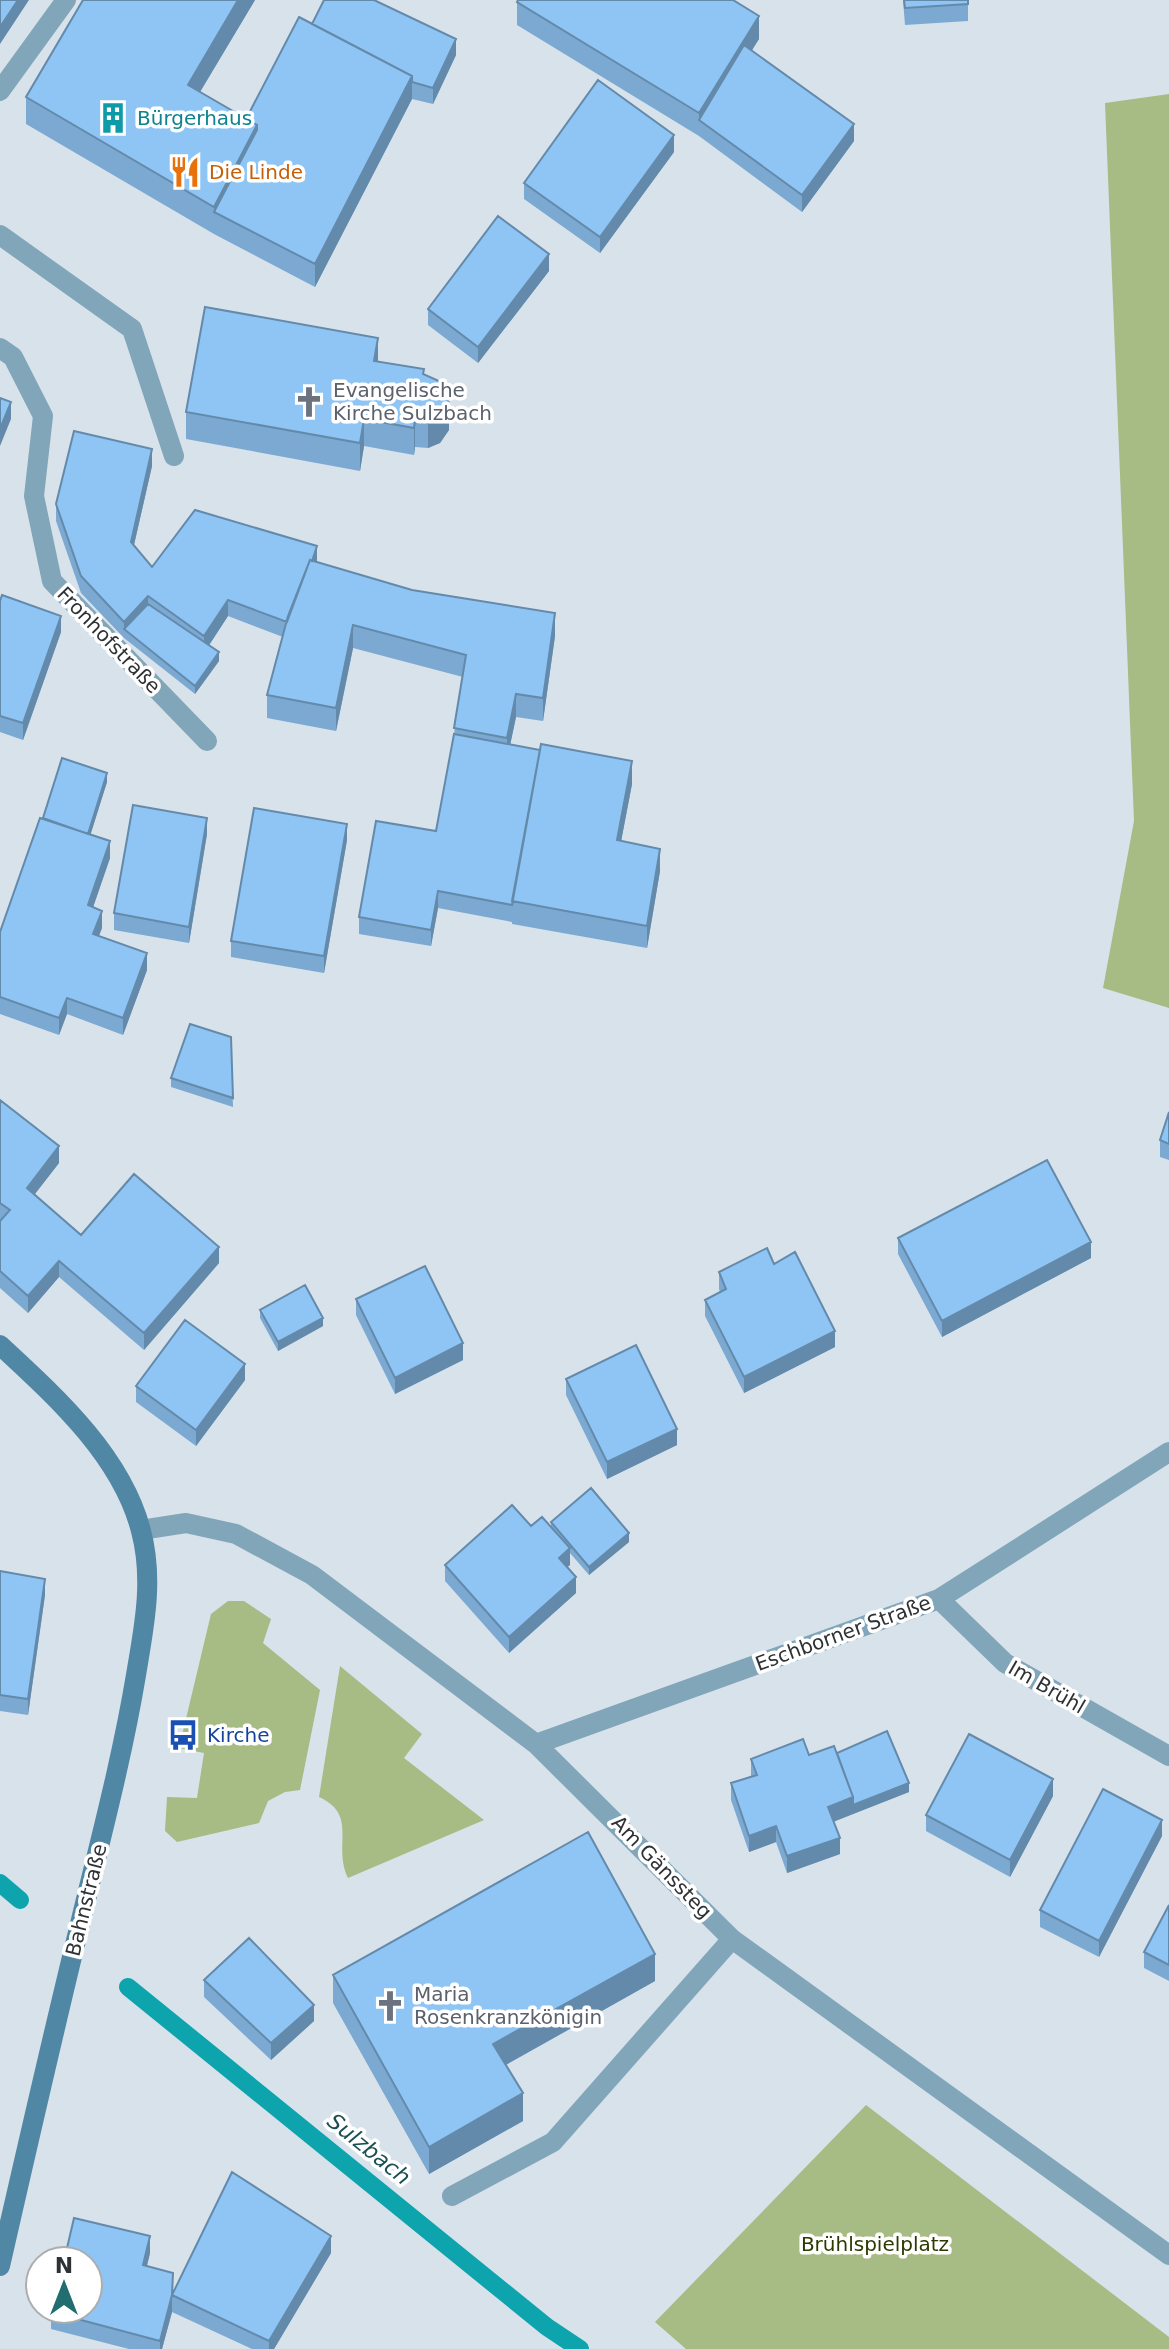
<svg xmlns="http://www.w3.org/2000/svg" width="1169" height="2349" font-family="'DejaVu Sans',sans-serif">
<rect width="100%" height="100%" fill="#d8e2ea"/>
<path fill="#a7bb84" d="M1169,94V1008L1103,988L1134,821L1105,103Z
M228,1601H244L271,1619L263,1643L320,1690L300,1790L285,1792L268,1801L259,1823L177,1842L165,1831L167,1797L197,1798L204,1753L179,1748L211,1614Z
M340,1666L422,1734L404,1758L484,1820L348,1878C332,1845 359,1815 319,1797Z
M866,2105L1169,2337V2349H686L655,2322Z"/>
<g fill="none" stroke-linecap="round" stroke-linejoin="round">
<path stroke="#0da4ad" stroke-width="18" d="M0,1883L20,1900
M128,1987L547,2327L580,2349"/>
<path stroke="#81a5b9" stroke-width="20" d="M0,235L132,329L174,456
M452,2196L553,2142L732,1939"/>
<path stroke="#81a5b9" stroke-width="20" d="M0,91L66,0
M0,348L13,357L43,416L34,496L52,581L207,741
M141,1530L186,1523L236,1534L312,1575L536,1744L732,1939L1169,2255
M939,1599L1005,1663L1169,1756
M536,1744L939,1599L1169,1452"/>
<path stroke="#5087a5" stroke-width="20" d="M0,1345C55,1396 122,1456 141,1531C154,1580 144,1627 136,1675C122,1759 100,1841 80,1924C52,2038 26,2152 0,2266"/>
</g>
<path fill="#7ba9d2" d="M83,0H255L200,92L246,119L312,24L456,55L433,104L412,99L315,287L214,234L26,124V97Z
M903,0H968V21L905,25Z
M517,2L759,39L751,50L854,141L802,212L699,136L517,25Z
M674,152L600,253L524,199V183Z
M549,271L478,363L428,325V309Z
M378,361L424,375L449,430L440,443L428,448L415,447L414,455L364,446L360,471L186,439V412Z
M152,466L134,545L152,567L317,562L555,636L543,721L516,717L510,745L632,784L621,841L660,871L647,948L512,924V922L438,908L431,946L359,934V917L436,831L454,734L463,677L353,648L336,731L267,718V695L283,637L228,616L209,645L219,661L195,694L124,638L81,593L56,521V504Z
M0,601L61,632L23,740L0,732Z
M107,782L90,835L110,858L93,907L102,928L99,936L147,970L123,1035L67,1014L59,1035L0,1014V932L43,818Z
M207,834L189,943L114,930V913Z
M347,840L324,973L231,957V941Z
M231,1037L233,1107L171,1087V1078Z
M0,1100L59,1163L35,1194L81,1235L219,1263L144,1350L59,1277L28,1313L0,1288V1221L1,1220L0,1219Z
M1169,1112V1160L1160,1157V1140Z
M898,1238L1091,1258L942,1337L898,1254Z
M774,1264L835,1347L744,1393L705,1316V1300L720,1292L719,1289V1272Z
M356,1299L463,1360L395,1394L356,1315Z
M260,1310L323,1326L278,1351L260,1318Z
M566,1379L677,1445L607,1479L566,1395Z
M245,1380L196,1446L136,1402V1386Z
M551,1522L629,1542L589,1575L570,1553V1565L567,1567L576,1593L509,1653L445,1581V1565L551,1527Z
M0,1571L45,1595L28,1715L0,1711Z
M837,1753L909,1792L834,1821L840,1854L787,1873L776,1842L749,1852L731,1800V1783L751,1776V1759Z
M1053,1796L1010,1877L926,1831V1815Z
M1162,1836L1099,1957L1040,1927V1910Z
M1169,1905V1981L1144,1968V1952Z
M333,1975L655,1981L506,2065L523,2121L429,2174L333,2003Z
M204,1980L314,2021L271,2060L204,1997Z
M150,2253L147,2266L173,2293L331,2253L274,2349H252L172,2312L162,2349H129L51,2329V2312Z"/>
<path fill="#648aab" d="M18,0H29L0,44V27Z
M238,0H255L188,112V85Z
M759,16V39L706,125L699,120V113Z
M456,39V55L433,104V88Z
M412,76V99L315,287V264Z
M854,124V141L802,212V195Z
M257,125V153L214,212V207Z
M674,135V152L600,253V237Z
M549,254V271L478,363V347Z
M378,338V365L374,361Z
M11,402V419L0,446V429Z
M449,403V430L440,443L428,448V421Z
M364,419V446L360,471V443Z
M415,420V447L414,455V428Z
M152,449V466L131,558V542Z
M317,546V562L288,623Z
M148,596V613L124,629V638V622Z
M228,600V616L204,653V636Z
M555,613V636L543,721V698Z
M61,616V632L23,740V723Z
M353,625V648L336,731V708Z
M219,652V661L195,694V686Z
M516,694V717L507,760V738Z
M632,761V784L617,863V840Z
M107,773V782L86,849V840Z
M207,818V834L189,943V927Z
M347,824V840L324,973V956Z
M110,841V858L88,922V905Z
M660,849V871L647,948V926Z
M438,891V908L431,946V930Z
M102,911V928L93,950V934Z
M147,953V970L123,1035V1018Z
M67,998V1014L59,1035V1018Z
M59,1146V1163L27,1204V1188Z
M1091,1242V1258L942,1337V1321Z
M219,1247V1263L144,1350V1333Z
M59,1261V1277L28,1313V1296Z
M323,1318V1326L278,1351V1342Z
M835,1331V1347L744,1393V1377Z
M463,1343V1360L395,1394V1378Z
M245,1364V1380L196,1446V1430Z
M677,1429V1445L607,1479V1462Z
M629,1533V1542L589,1575V1567Z
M570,1548V1565L559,1574V1558Z
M576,1577V1593L509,1653V1637Z
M45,1579V1595L28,1715V1699Z
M1053,1779V1796L1010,1877V1860Z
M909,1783V1792L828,1824V1807L853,1797Z
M1162,1820V1836L1099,1957V1941Z
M776,1826V1842L749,1852V1836Z
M840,1838V1854L787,1873V1856Z
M655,1954V1981L493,2072V2044Z
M314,2005V2021L271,2060V2043Z
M523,2093V2121L429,2174V2147Z
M150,2236V2253L143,2281V2265Z
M331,2236V2253L274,2349H269V2341Z
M172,2295V2312L162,2349H160V2341Z"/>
<path fill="#8fc5f4" stroke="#648aab" stroke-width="2" d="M0,0H18L0,27Z
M83,0H238L188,85L257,125L214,207L26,97Z
M324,0H374L456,39L433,88L412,82V76L312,24Z
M518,0H733L759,16L699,113L517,2Z
M904,0H968V4L905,8Z
M299,17L412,76L315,264L214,212L257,130V125L246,119Z
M744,45L854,124L802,195L699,120Z
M598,80L674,135L600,237L524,183Z
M498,216L549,254L478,347L428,309Z
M205,307L378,338L374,361L424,369L423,374L441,382L449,403L440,416L428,421L415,420L414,428L364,419L360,443L186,412Z
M0,398L11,402L0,429Z
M74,431L152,449L131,542L152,567L195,510L317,546L312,561L310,560L287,622L228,600L204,636L148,596L124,622L81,576L56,504Z
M310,560L412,590L555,613L543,698L516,694L507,738L454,728L466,655L353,625L336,708L267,695L288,616Z
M2,595L61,616L23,723L0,716V601Z
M148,604L219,652L195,686L124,629Z
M454,734L540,750L512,905L438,891L431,930L359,917L376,821L436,831Z
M541,744L632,761L617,840L660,849L647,926L512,901Z
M62,758L107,773L88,834L43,818Z
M133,805L207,818L189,927L114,913Z
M254,808L347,824L324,956L231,941Z
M40,818L110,841L88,905L102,911L93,934L147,953L123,1018L67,998L59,1018L0,997V932Z
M190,1024L231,1037L233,1098L171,1078Z
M0,1100L59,1146L27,1188L81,1235L134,1174L219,1247L144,1333L59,1261L28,1296L0,1271V1221L10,1210L0,1203Z
M1169,1112V1144L1160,1140Z
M1047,1160L1091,1242L942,1321L898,1238Z
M767,1248L774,1264L795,1252L835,1331L744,1377L705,1300L726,1289L719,1272Z
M425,1266L463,1343L395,1378L356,1299Z
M305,1285L323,1318L278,1342L260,1310Z
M185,1320L245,1364L196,1430L136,1386Z
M636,1345L677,1429L607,1462L566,1379Z
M591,1488L629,1533L589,1567L551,1522Z
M512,1505L531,1526L542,1517L570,1548L559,1558L576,1577L509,1637L445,1565Z
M0,1571L45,1579L28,1699L0,1695Z
M887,1731L909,1783L853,1805V1797L837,1753Z
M969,1734L1053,1779L1010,1860L926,1815Z
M803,1739L809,1755L834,1746L853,1797L828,1807L840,1838L787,1856L776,1826L749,1836L731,1783L757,1775L751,1759Z
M1103,1789L1162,1820L1099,1941L1040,1910Z
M588,1832L655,1954L493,2044L523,2093L429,2147L333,1975Z
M1169,1905V1965L1144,1952Z
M249,1938L314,2005L271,2043L204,1980Z
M232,2172L331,2236L269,2341L172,2295L160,2341L51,2312L52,2309H88V2261H64L74,2218L150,2236L143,2265L173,2273L172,2295Z"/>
<defs>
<symbol id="building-bare" viewBox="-9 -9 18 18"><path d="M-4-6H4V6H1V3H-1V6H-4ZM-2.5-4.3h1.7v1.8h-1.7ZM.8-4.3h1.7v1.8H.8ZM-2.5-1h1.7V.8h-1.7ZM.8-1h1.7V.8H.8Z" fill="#0f9aa8" stroke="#fff" stroke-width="2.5" paint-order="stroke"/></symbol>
<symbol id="restaurant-bare" viewBox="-9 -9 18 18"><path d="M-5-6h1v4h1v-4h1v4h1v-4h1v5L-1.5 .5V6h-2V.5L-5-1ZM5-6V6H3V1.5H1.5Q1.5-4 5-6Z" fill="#e8710a" stroke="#fff" stroke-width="2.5" paint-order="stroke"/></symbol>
<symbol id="church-bare" viewBox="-9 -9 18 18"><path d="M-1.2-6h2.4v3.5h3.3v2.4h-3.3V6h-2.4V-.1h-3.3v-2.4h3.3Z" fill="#6b7280" stroke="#fff" stroke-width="2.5" paint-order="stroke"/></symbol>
<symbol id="bus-bare" viewBox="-9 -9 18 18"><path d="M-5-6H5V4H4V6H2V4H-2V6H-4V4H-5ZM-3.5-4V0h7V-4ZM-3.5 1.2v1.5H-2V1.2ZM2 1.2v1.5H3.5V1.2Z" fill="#1a4fb4" stroke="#fff" stroke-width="2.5" paint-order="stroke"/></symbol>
</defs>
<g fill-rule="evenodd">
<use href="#building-bare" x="91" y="96" width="44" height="44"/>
<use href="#restaurant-bare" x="163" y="150" width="44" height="44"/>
<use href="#church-bare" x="287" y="380" width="44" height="44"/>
<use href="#bus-bare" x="161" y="1713" width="44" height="44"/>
<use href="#church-bare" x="368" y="1984" width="44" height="44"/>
</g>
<g text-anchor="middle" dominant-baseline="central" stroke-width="7" stroke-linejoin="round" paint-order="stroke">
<g font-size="20" fill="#0d838f" stroke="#fff" text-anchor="start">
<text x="137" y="118">Bürgerhaus</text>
</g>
<g font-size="20" fill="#c56008" stroke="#fff" text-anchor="start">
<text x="209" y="172">Die Linde</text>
</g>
<g font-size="20" fill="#5b616d" stroke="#fff" text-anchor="start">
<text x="333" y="390">Evangelische<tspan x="333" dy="23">Kirche Sulzbach</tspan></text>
<text x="414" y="1994">Maria<tspan x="414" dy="23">Rosenkranzkönigin</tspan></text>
</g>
<g font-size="20" fill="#2e3235" stroke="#fff">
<text transform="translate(109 640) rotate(46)">Fronhofstraße</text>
<text transform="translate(843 1633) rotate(-20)">Eschborner Straße</text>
<text transform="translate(1047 1687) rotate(30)">Im Brühl</text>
<text transform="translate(662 1867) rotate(46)">Am Gänssteg</text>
<text transform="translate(86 1900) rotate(-76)">Bahnstraße</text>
</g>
<g font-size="20" fill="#164399" stroke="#fff" text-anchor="start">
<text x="207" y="1735">Kirche</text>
</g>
<g font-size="20" fill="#2b3b00" stroke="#fff">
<text x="875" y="2244">Brühlspielplatz</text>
</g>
<g font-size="22" font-style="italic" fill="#1a5054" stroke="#fff">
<text transform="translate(369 2149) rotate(39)">Sulzbach</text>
</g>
</g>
<g transform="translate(64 2285)"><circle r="38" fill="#ffffff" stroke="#abadae" stroke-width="2"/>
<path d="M0-6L14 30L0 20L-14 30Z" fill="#216d70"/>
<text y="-12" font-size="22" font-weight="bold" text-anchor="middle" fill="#2e3235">N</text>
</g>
</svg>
